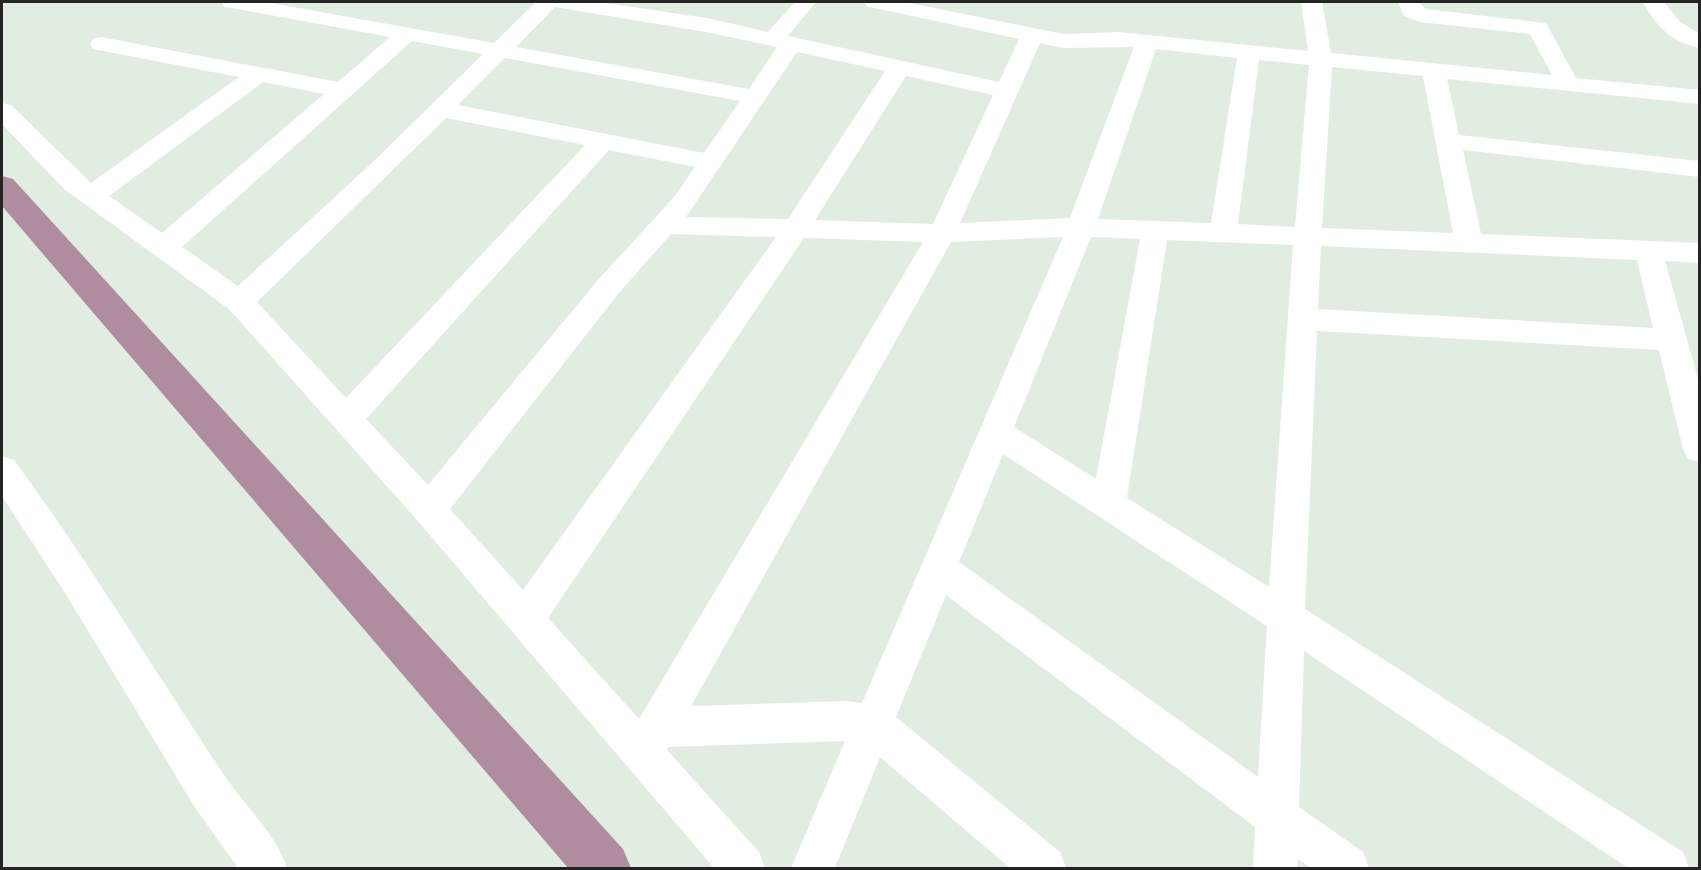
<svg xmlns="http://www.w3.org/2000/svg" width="1701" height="870" font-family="Figtree,sans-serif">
<rect width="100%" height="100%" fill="#e2ede1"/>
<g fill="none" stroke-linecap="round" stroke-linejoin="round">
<path fill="#af8c9f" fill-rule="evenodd" d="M2,176L13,179L623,849L631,868H568L2,206Z"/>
<path fill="#fff" fill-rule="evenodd" d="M222,2H265L494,43L536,2H599L706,18L768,32L795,2H816L788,36L999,82L1019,39L875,8L867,7L864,2H904L1063,34L1119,32L1308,51L1301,2H1322L1331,53L1552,75L1530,34L1420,22L1404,16L1398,2H1419L1425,9L1546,23L1576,78L1700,90V104L1447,79L1459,135L1700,161V177L1463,150L1481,234L1700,243V263L1665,261L1700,386V462L1688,459L1683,449L1659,350L1317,331L1305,609L1683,852L1689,868H1628L1304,651L1299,807L1363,852L1369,868H1311L1298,859L1297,868H1253L1255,827L946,595L896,717L1060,852L1066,868H1010L880,757L835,868H791L845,741L668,747L667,750L759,852L765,868H714L417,520L229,309L64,189L2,124V103L11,105L91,183L239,77L93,49L90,44L93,39L101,37L338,82L390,37L232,8L224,7ZM555,7L706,32L777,47L749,89L516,47ZM412,41L483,54L373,162L238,286L182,247ZM1040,43L1063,48L1134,47L1070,218L960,223ZM1156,49L1237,58L1211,223L1098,219ZM797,52L885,71L788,219L686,217ZM505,58L740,101L704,153L458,105ZM1259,60L1309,65L1295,227L1238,224ZM1332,67L1423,76L1453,233L1322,228ZM906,76L993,95L933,224L815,220ZM263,82L324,94L162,233L109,196ZM446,118L585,145L346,398L257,302ZM609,150L695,167L675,196L598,280L428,485L366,419ZM671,234L776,237L523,590L450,509L618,294ZM1063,237L862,703L847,701L691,706L951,242ZM1091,237L1140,239L1096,479L1014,427ZM804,238L923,242L639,719L548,618ZM1167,240L1293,245L1269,587L1127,498ZM1321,246L1637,260L1653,328L1318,309ZM1003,454L1267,626L1258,777L959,562Z
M1643,2H1664L1680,22L1700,34V48C1672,43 1655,25 1643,2Z
M2,456L14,460C89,562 154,670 224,775C244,805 276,834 287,868H238L194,806L67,596L2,496Z"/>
</g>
<rect width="1701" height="870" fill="none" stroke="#222521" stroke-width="6"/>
</svg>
